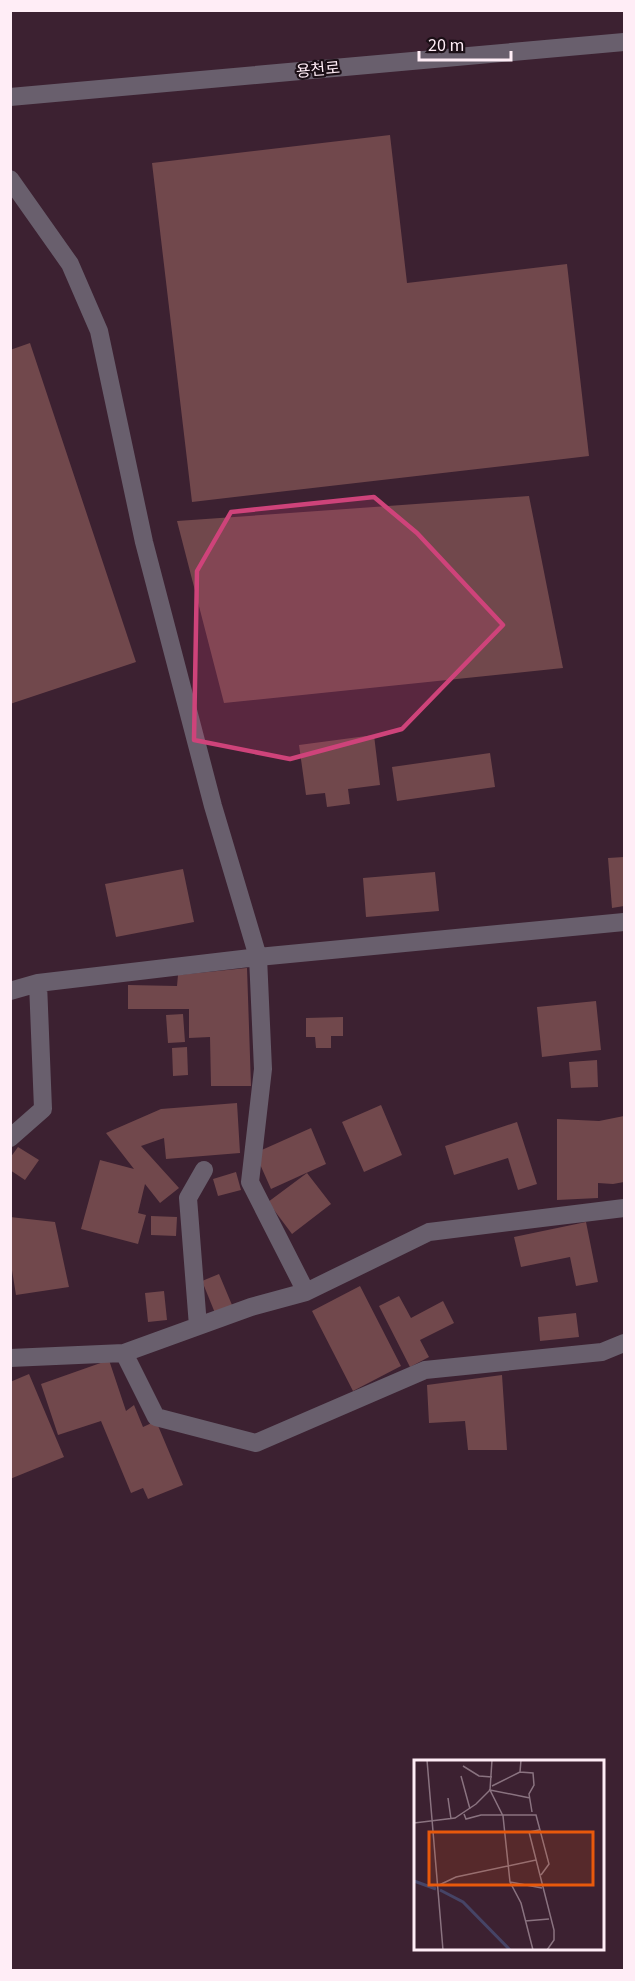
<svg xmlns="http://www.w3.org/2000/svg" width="635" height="1981" font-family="'Source Sans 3','Noto Sans KR',sans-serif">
<rect width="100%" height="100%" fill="#3c2131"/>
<path fill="#71484c" d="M390,135L407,283L567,264L589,456L192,502L152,163Z
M30,343L136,662L10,704V350Z
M529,496L563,668L224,703L177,521Z
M374,735L380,785L348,789L350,804L327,807L325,793L306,795L299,745Z
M490,753L495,787L397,801L392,767Z
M624,857V906L612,908L608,858Z
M183,869L194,922L116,937L105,884Z
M435,872L439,911L366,917L363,878Z
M247,968L251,1086H211L210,1037L189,1038V1009H128V985L177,986L178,975Z
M596,1001L601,1050L542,1057L537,1007Z
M183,1014L185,1042L168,1043L166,1015Z
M343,1017V1036H331V1048H316L315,1037H306V1018Z
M187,1047L188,1075L173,1076L172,1048Z
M597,1060L598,1087L571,1088L569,1062Z
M237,1103L240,1153L166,1159L164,1138L141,1146L179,1188L160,1203L145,1184L138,1213L146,1215L138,1244L81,1229L100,1160L134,1169L106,1133L161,1109Z
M381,1105L402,1155L364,1172L342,1122Z
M624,1116V1182L613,1184L598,1183V1198L557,1200V1119L599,1121Z
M517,1122L537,1184L518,1190L508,1158L454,1175L445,1146Z
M311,1128L326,1164L271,1189L255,1153Z
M18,1147L39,1160L25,1180L10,1170V1158Z
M236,1172L241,1190L218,1196L213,1179Z
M307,1173L331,1204L292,1234L268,1202Z
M151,1216L177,1217L176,1236L151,1235Z
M10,1217L55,1222L69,1287L16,1295L10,1258Z
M586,1222L598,1282L576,1286L570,1257L521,1267L514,1237Z
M219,1274L232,1305L215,1313L202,1281Z
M360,1286L401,1366L353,1391L312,1311Z
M164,1291L167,1320L148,1322L145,1293Z
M399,1296L411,1318L443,1301L454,1323L420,1340L429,1357L410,1367L379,1306Z
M576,1313L579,1337L540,1341L538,1317Z
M109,1360L126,1411L134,1405L143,1427L156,1421L183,1485L148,1499L143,1488L131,1493L101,1421L58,1435L41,1384Z
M29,1374L64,1457L10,1479V1382Z
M502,1375L507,1450H468L465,1421L429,1423L427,1385Z"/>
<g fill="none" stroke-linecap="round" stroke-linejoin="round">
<path stroke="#695f6d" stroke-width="18" d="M10,97L624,42
M10,179L70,264L99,331L144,542L213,806L258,957L263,1069L250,1182L306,1292
M10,991L38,983L258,957L624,922
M10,1138L43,1109L38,983
M198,1326L188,1198L204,1170
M124,1353L156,1417L256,1443L425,1370L602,1352L624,1343
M10,1358L124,1353L251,1307L306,1292L429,1232L624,1208"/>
</g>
<path fill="#ce437a" fill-opacity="0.2" stroke="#ce437a" stroke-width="4.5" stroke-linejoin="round" d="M374,497L417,533L503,625L402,729L290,759L194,740L197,571L231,512Z"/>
<g text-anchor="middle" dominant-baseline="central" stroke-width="4.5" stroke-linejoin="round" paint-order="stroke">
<g font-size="16" fill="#ffedf6" stroke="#1b0f16">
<text transform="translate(318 70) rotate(-5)">용천로</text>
</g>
</g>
<g transform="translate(414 1760)">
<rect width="190" height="190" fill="#3c2131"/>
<path fill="none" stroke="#464466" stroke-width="3" d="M0,121L22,129M26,130L49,142L96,190"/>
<path fill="none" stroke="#8a7380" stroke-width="1.5" d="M13,0L29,190M107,0L106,12L119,13L120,25L115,34L118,52M49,6L65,16L78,17M47,16L56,49M78,26L106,12M34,38L37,59M116,38L76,30L89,56L96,122L107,143L119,190M50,54L52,59L67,55H122L135,104L127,115M0,63L41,58L62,44L76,30L78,0M125,70L115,72L140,170V180L133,190M96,122L128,128M23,126L42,117L122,100M111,161L135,159"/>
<path fill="#e8590c" fill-opacity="0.15" stroke="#e8590c" stroke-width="3" d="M15,72H179V125H15Z"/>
<rect width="190" height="190" fill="none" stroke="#ffedf6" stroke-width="3"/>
</g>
<rect width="635" height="1981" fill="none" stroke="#ffedf6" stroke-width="24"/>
<path d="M419 51v9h92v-9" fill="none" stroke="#ffedf6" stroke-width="3"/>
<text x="428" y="51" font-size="18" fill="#ffedf6" stroke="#1b0f16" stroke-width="4.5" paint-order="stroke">20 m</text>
</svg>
